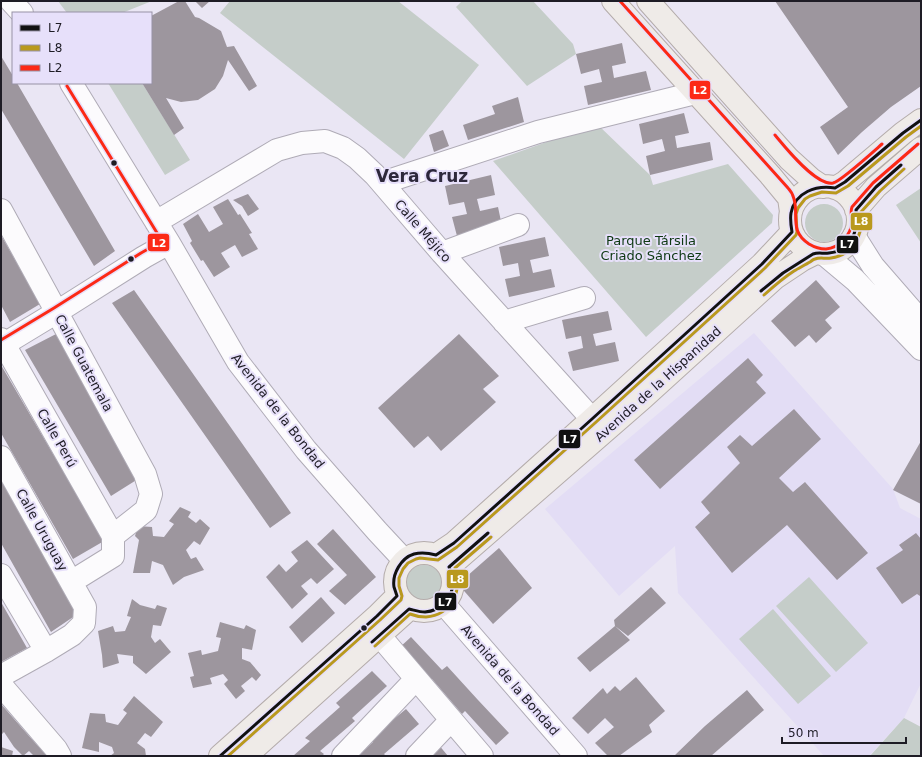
<svg xmlns="http://www.w3.org/2000/svg" width="922" height="757" font-family="'DejaVu Sans',sans-serif">
<rect width="100%" height="100%" fill="#eae6f4"/>
<path fill="#e3ddf5" d="M754,333L893,489L900,508L921,519V683L904,718L869,756H824L678,593L675,546L619,596L545,509Z"/>
<path fill="#c5cdc9" d="M58,1H152L122,13H67Z
M230,1H398L479,65L404,159L220,13Z
M462,1H533L573,44L576,54L527,86L456,7Z
M108,83H142L190,160L165,175Z
M597,124L650,175L653,185L728,164L773,215L772,223L646,337L493,161Z
M921,188V243L896,205Z
M805 223a19 19 0 1 1 38 0a19 19 0 1 1-38 0Z
M406 583a18 18 0 1 1 36 0a18 18 0 1 1-36 0Z
M809,577L868,643L836,672L776,606Z
M773,609L831,676L798,704L739,639Z
M904,718L921,727V756H870Z"/>
<path fill="#9d969e" d="M179,1H185L195,17L199,18L221,31L227,47L234,46L257,86L249,91L228,60L223,76L215,89L198,100L181,102L166,98L184,128L174,135L142,83H151V16Z
M195,1H210L202,8Z
M775,1H921V86L891,107L862,132L838,155L820,127L848,107Z
M622,43L626,63L612,66L614,78L646,71L651,90L588,105L584,86L602,82L599,69L581,74L576,54Z
M1,56L13,76V83H17L115,251L94,266L1,109Z
M518,97L524,122L468,140L463,125L495,114L492,106Z
M684,113L689,133L675,136L677,148L710,142L713,160L650,175L646,156L665,151L662,139L643,144L639,124Z
M443,130L449,146L434,152L429,135Z
M491,175L495,195L477,199L480,211L498,207L502,226L457,236L452,217L467,214L464,202L449,205L445,186Z
M248,194L259,209L248,216L242,206L233,200Z
M228,199L238,215L240,214L252,233L249,234L258,249L242,257L235,245L221,253L230,267L214,277L203,260L201,261L190,243L192,241L183,224L198,214L209,232L223,224L213,207Z
M1,235L40,304L10,322L1,305Z
M545,237L549,256L530,260L533,273L551,269L555,287L509,297L505,279L520,276L518,263L503,266L499,247Z
M816,280L840,307L825,320L832,328L816,343L809,335L795,347L771,321Z
M134,290L291,513L270,528L112,303Z
M608,311L612,330L593,334L596,346L615,342L619,361L573,371L568,352L583,348L581,336L566,339L562,320Z
M58,333L138,479L111,496L25,350Z
M459,334L499,376L483,389L496,402L441,451L428,436L414,448L378,408Z
M748,358L763,375L756,382L766,393L660,489L634,460Z
M1,365L104,541L73,559L1,433Z
M794,409L821,439L779,478L793,492L805,482L868,553L837,580L787,525L732,573L695,527L710,513L701,502L740,463L727,447L740,435L752,446Z
M921,441V504L893,490Z
M1,475L79,613L51,632L1,543Z
M180,507L191,512L188,517L196,523L200,519L210,528L200,545L194,541L186,550L191,559L196,557L204,570L184,577L173,585L163,565L152,561L150,573H133L139,540L135,536L138,526L152,527L153,536L164,537L174,524L169,521Z
M333,529L376,577L345,605L329,591L347,575L317,544Z
M916,533L921,539V595L920,596L917,594L902,604L876,568L903,550L899,545Z
M307,540L334,569L317,584L311,578L301,586L308,594L292,609L266,577L279,564L286,572L298,561L291,552Z
M499,548L532,588L493,624L458,584Z
M651,587L666,603L628,636L615,626L614,620Z
M321,597L335,613L302,643L289,627Z
M132,599L140,605L155,609L157,605L167,608L161,626L153,625L151,637L155,643L160,639L171,652L146,674L133,663V656L117,654L119,663L103,668L102,655L98,631L113,626L115,632L125,631L131,617L127,616Z
M1,602L27,648L1,662Z
M220,622L244,629L246,625L256,630L252,650L242,648V659L250,662L261,675L256,681L252,677L241,686L245,691L236,699L224,684L228,680L223,674L210,678L212,684L193,688L190,677L194,676L188,653L201,650L202,655L218,651L221,638L216,637Z
M615,626L630,640L590,672L577,658Z
M411,637L442,670L447,666L478,700L509,733L496,745L465,711L462,714L432,679L427,683L399,648Z
M372,671L387,686L352,718L355,721L320,751L324,754L322,756H293L310,741L305,738L340,707L336,703Z
M636,677L665,711L649,725L652,732L619,756H608L595,743L614,727L605,718L588,734L572,718L603,688L607,694L615,686L620,691Z
M747,690L764,710L711,756H674L705,726Z
M134,696L163,722L151,737L145,733L137,743L145,749L146,756H110L114,753L112,747L99,742V752L82,748L90,713L105,714L106,722L118,725L127,713L123,710Z
M1,704L29,736L47,756H34L29,751L23,756L14,747L4,732L1,735Z
M406,709L419,724L384,754L386,756H358L373,742L370,739Z
M438,744L448,756H424Z
M1,747L13,751L12,756H1Z"/>
<g fill="none" stroke-linecap="round" stroke-linejoin="round">
<defs>
<path id="minor" d="M11,1L22,13
M71,83L169,243L238,362L306,450L377,531L404,560
M382,183L538,132L695,93
M1,210L145,474L151,494L146,510L113,536V556L71,582L85,607L84,623L72,635L46,651L1,676
M156,222L277,150L302,143L325,141L343,148L357,158L375,175L442,253L592,419
M854,236L873,266L921,321
M442,253L518,225
M824,254L855,280L921,349
M504,322L584,298
M1,339L113,536
M1,346L57,312L144,257L169,243
M1,457L71,582
M1,575L46,651
M444,604L576,756
M379,635L482,756
M1,685L56,749L60,756
M343,756L416,679
M417,756L451,720"/>
<path id="major" d="M613,1L770,175L789,198L791,212
M648,1L789,159L811,179L823,187
M790 220a34 34 0 1 1 68 0a34 34 0 1 1-68 0Z
M835,188L845,182L903,133L921,120
M856,210L876,187L921,148
M395 582a29 29 0 1 1 58 0a29 29 0 1 1-58 0Z
M436,555L454,543L592,419L762,264L792,232
M449,567L642,399L775,278L802,260L816,253
M220,756L377,616L397,596
M246,756L409,609"/>
</defs>
<use href="#minor" stroke="#afabb6" stroke-width="24"/>
<use href="#major" stroke="#b4acab" stroke-width="24"/>
<use href="#minor" stroke="#fcfbfd" stroke-width="22"/>
<use href="#major" stroke="#efebe8" stroke-width="22"/>
<defs>
<path id="bus-1" d="M761,291L783,273L813,254C819,252 823,254 829,253C852,251 859,229 856,210L876,187L901,165
M372,642L409,609C414,610 419,612 425,612C440,611 453,598 453,582C453,577 451,572 449,567L488,533
M220,756L377,616L397,596C396,593 395,590 394,587C392,574 401,558 414,554C421,552 429,553 436,555L454,543L592,419L762,264L792,232C791,226 790,219 791,213C795,192 816,185 835,188L845,182L903,133L921,120"/>
<path id="bus-2" d="M764,295C774,286 783,278 794,271C799,268 805,265 810,262C813,260 812,260 815,259C820,257 825,259 831,258C854,255 864,233 861,212L880,191L904,169
M375,646L410,614C415,616 421,617 426,617C451,615 463,591 455,568L491,537
M228,756L380,620L401,600L402,596L399,586V578L403,569L408,563L416,559L420,558L438,560L457,547L595,423L765,268L796,235L797,232L796,214L798,208L805,199L810,196L822,192L836,193L848,186L906,137L921,126"/>
<path id="bus-3" d="M620,1L788,188C791,191 793,195 794,199C799,216 789,231 809,244C814,247 820,249 826,249C839,248 851,235 852,222C852,217 850,212 852,207L873,183L918,144
M775,135C785,147 816,186 833,183C841,181 874,151 882,144
M1,340L54,308L141,253L162,241L67,86"/>
</defs>
<use href="#bus-1" stroke="#e7e0fa" stroke-width="6"/>
<use href="#bus-2" stroke="#e7e0fa" stroke-width="6"/>
<use href="#bus-3" stroke="#e7e0fa" stroke-width="6"/>
<use href="#bus-1" stroke="#111" stroke-width="3"/>
<use href="#bus-2" stroke="#b9991e" stroke-width="3"/>
<use href="#bus-3" stroke="#fc2916" stroke-width="3"/>
</g>
<g fill="#1e1c25" stroke="#e7e0fa" stroke-width="1.5">
<circle cx="114" cy="163" r="3.5"/>
<circle cx="131" cy="259" r="3.5"/>
<circle cx="364" cy="628" r="3.5"/>
</g>
<g text-anchor="middle" dominant-baseline="central" stroke-width="4" stroke-linejoin="round" paint-order="stroke">
<g font-size="13" fill="#1e1c25" stroke="#e7e0fa">
<text transform="translate(423 231) rotate(49)">Calle Méjico</text>
<text transform="translate(84 363) rotate(62)">Calle Guatemala</text>
<text transform="translate(658 384) rotate(-42)">Avenida de la Hispanidad</text>
<text transform="translate(278 411) rotate(52)">Avenida de la Bondad</text>
<text transform="translate(57 438) rotate(60)">Calle Perú</text>
<text transform="translate(42 530) rotate(61)">Calle Uruguay</text>
<text transform="translate(510 680) rotate(49)">Avenida de la Bondad</text>
</g>
<g font-size="13" fill="#0d3811" stroke="#e7e0fa">
<text x="651" y="240">Parque Társila<tspan x="651" dy="15">Criado Sánchez</tspan></text>
</g>
<g font-size="17" font-weight="bold" fill="#2d283b" stroke="#e7e0fa">
<text x="422" y="176">Vera Cruz</text>
</g>
</g>
<g stroke="#e7e0fa" stroke-width="1.5">
<rect x="689" y="80" width="22" height="20" rx="4" fill="#fc2916"/>
<rect x="850" y="212" width="23" height="19" rx="4" fill="#b9991e"/>
<rect x="147" y="233" width="23" height="19" rx="4" fill="#fc2916"/>
<rect x="836" y="235" width="23" height="19" rx="4" fill="#111"/>
<rect x="558" y="429" width="23" height="20" rx="4" fill="#111"/>
<rect x="446" y="569" width="23" height="20" rx="4" fill="#b9991e"/>
<rect x="434" y="592" width="23" height="19" rx="4" fill="#111"/>
</g>
<g font-size="11" text-anchor="middle" font-weight="bold" fill="#fff">
<text x="700" y="94">L2</text>
<text x="861" y="225">L8</text>
<text x="159" y="247">L2</text>
<text x="847" y="248">L7</text>
<text x="570" y="443">L7</text>
<text x="457" y="583">L8</text>
<text x="445" y="606">L7</text>
</g>
<rect width="922" height="757" fill="none" stroke="#1e1c25" stroke-width="4"/>
<rect x="12" y="12" width="140" height="72" fill="#e7e0fa" stroke="#9792a5"/>
<rect x="20" y="25" width="20" height="6" fill="#111111" stroke="#9792a5"/>
<text x="48" y="32" font-size="12" fill="#1e1c25">L7</text>
<rect x="20" y="45" width="20" height="6" fill="#b9991e" stroke="#9792a5"/>
<text x="48" y="52" font-size="12" fill="#1e1c25">L8</text>
<rect x="20" y="65" width="20" height="6" fill="#fc2916" stroke="#9792a5"/>
<text x="48" y="72" font-size="12" fill="#1e1c25">L2</text>
<path d="M782 737v6h124v-6" fill="none" stroke="#1e1c25" stroke-width="2"/>
<text x="788" y="737" font-size="12" fill="#1e1c25" stroke="#e7e0fa" stroke-width="3" paint-order="stroke">50 m</text>
</svg>
